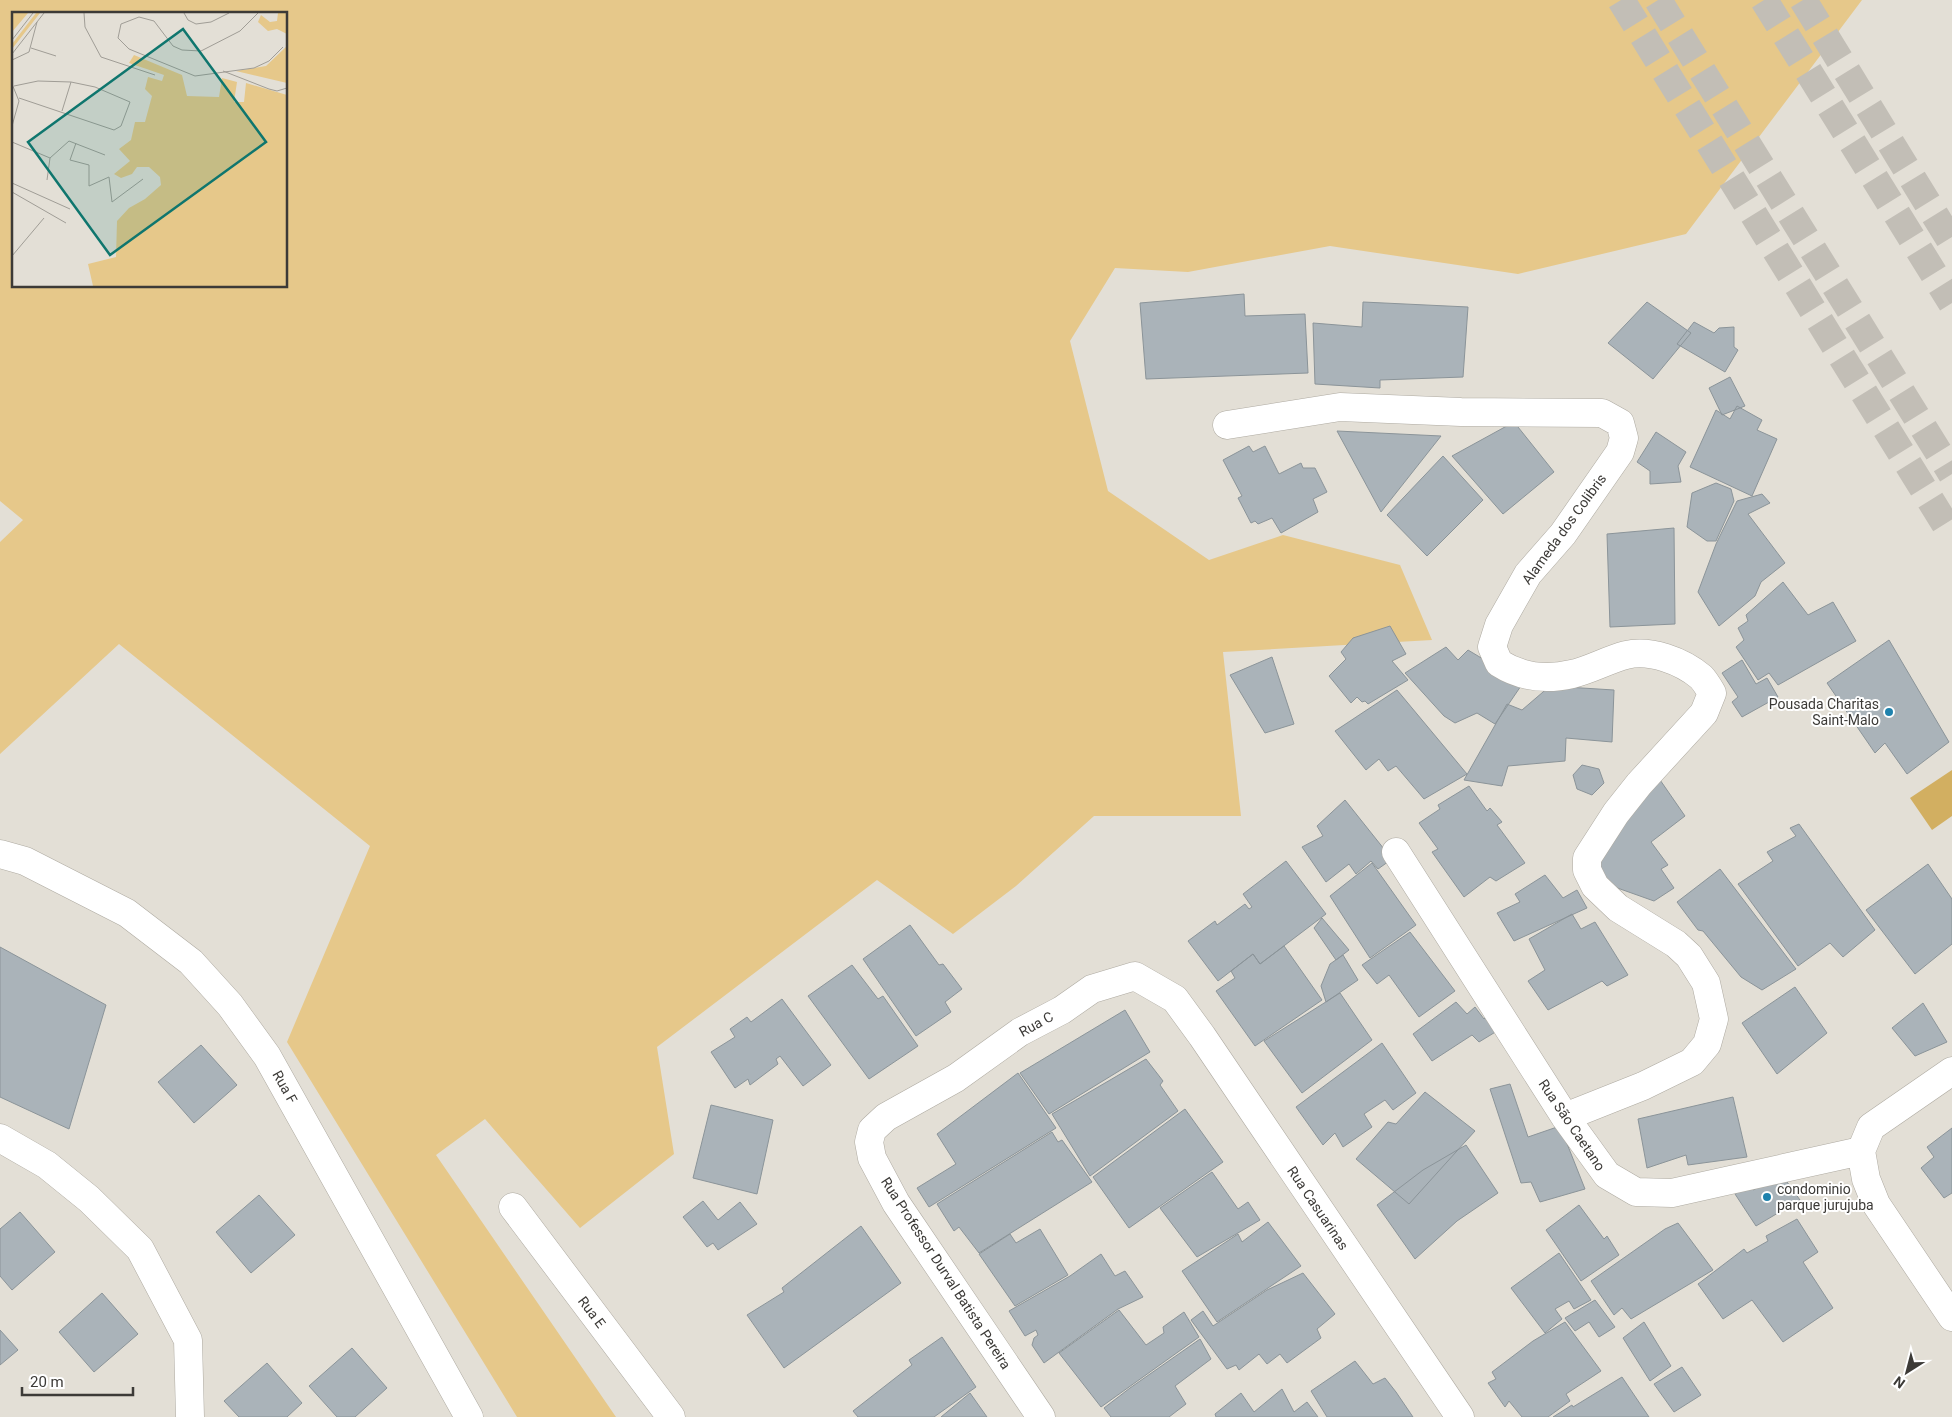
<svg xmlns="http://www.w3.org/2000/svg" width="1952" height="1417" font-family="Roboto,sans-serif">
<rect width="100%" height="100%" fill="#e3dfd6"/>
<path fill="#e6c88a" fill-rule="evenodd" d="M0,0H1862L1686,234L1518,274L1330,246L1188,272L1115,268L1070,341L1108,491L1209,560L1283,535L1400,565L1432,640L1223,652L1241,816H1094L1016,886L953,934L877,880L657,1047L674,1154L580,1228L485,1119L436,1155L616,1417H517L287,1042L370,846L119,644L0,754V542L23,520L0,501ZM14,14H286V286H14Z"/>
<path fill="#d2af61" d="M1952,770V816L1932,830L1910,798Z"/>
<path fill="#aab3b9" stroke="#8b9499" d="M1244,294L1245,316L1305,314L1308,373L1146,379L1140,303Z
M1363,302L1468,307L1463,377L1380,380V388L1315,384L1313,323L1362,327Z
M1647,302L1691,333L1653,379L1608,343Z
M1694,322L1714,333L1719,328L1734,327V347L1738,350L1725,372L1677,344Z
M1730,377L1745,406L1722,415L1709,388Z
M1737,406L1762,420L1757,430L1777,439L1752,496L1690,467L1716,410L1730,419Z
M1514,422L1554,472L1503,514L1452,456Z
M1337,431L1441,436L1381,512Z
M1656,432L1686,452L1678,466L1681,482L1650,484V471L1637,462Z
M1249,446L1253,452L1265,446L1279,474L1301,463L1303,468H1315L1327,492L1313,499L1318,512L1281,533L1272,518L1258,524L1255,521L1251,523L1238,498L1242,496L1223,460Z
M1443,456L1483,500L1427,556L1387,515Z
M1716,483L1731,489L1734,501L1716,541H1707L1687,527L1692,493Z
M1762,494L1770,503L1748,514L1785,563L1761,582L1755,596L1719,626L1698,592L1716,544L1737,501Z
M1674,528L1675,624L1610,627L1607,534Z
M1783,582L1808,615L1833,602L1856,641L1778,685L1769,673L1758,680L1736,647L1744,640L1738,628L1748,621L1746,615Z
M1390,626L1406,654L1392,661L1408,680L1368,704L1365,701L1362,702L1357,697L1351,703L1329,676L1346,659L1341,652L1353,638Z
M1889,640L1949,742L1907,774L1885,743L1875,753L1827,683Z
M1446,647L1458,660L1468,650L1523,683L1495,724L1477,713L1455,723L1444,716L1405,673Z
M1272,657L1294,724L1265,733L1230,675Z
M1742,660L1756,684L1767,678L1778,697L1742,717L1732,702L1738,697L1722,673Z
M1550,686L1614,690L1612,742L1566,738L1565,761L1508,766L1502,786L1464,780L1507,704L1522,710Z
M1397,690L1467,774L1424,799L1396,766L1388,771L1379,759L1366,770L1335,731Z
M1582,765L1599,769L1604,783L1592,795L1577,789L1573,775Z
M1658,777L1685,816L1651,842L1668,865L1661,869L1674,888L1654,901L1609,885L1588,857Z
M1469,786L1487,811L1490,808L1502,822L1497,825L1525,863L1496,881L1490,877L1464,897L1432,852L1438,849L1419,823L1440,809L1438,805Z
M1345,800L1392,859L1378,869L1371,861L1356,874L1349,864L1326,882L1302,847L1323,836L1317,826Z
M1799,824L1875,930L1843,957L1830,943L1798,966L1738,884L1773,861L1767,852L1796,836L1790,828Z
M1286,861L1326,914L1260,964L1253,954L1218,981L1188,941L1215,921L1217,925L1245,904L1249,909L1252,907L1243,894Z
M1372,863L1416,925L1370,958L1330,896Z
M1928,864L1952,899V944L1915,974L1866,910Z
M1720,869L1796,969L1762,990L1741,977L1703,931L1698,930L1677,902Z
M1545,875L1563,898L1577,890L1587,908L1514,941L1497,913L1520,902L1515,894Z
M1572,914L1581,929L1595,922L1628,975L1607,986L1602,981L1548,1010L1528,981L1545,970L1529,939Z
M1322,918L1349,950L1336,960L1314,928Z
M910,925L939,965L943,964L962,989L945,1002L951,1012L916,1036L863,959Z
M1410,932L1455,991L1419,1017L1389,975L1377,984L1362,965Z
M1284,946L1322,1000L1255,1046L1216,991L1235,978L1231,971L1253,954L1260,964Z
M0,947L106,1005L69,1129L0,1097Z
M1343,955L1358,980L1326,1002L1321,986L1330,964Z
M852,965L878,999L883,996L918,1046L869,1079L808,996Z
M1795,987L1827,1033L1777,1074L1742,1023Z
M1340,993L1372,1040L1302,1093L1264,1041Z
M782,999L831,1065L803,1086L780,1056L776,1059L778,1064L750,1085L748,1079L735,1088L711,1052L735,1037L730,1029L747,1017L751,1022Z
M1456,1002L1467,1014L1475,1007L1484,1019L1491,1011L1502,1028L1479,1042L1472,1035L1432,1061L1413,1034Z
M1923,1003L1947,1042L1915,1056L1892,1028Z
M1125,1010L1150,1052L1049,1114L1020,1073Z
M1382,1043L1416,1093L1393,1110L1385,1100L1364,1114L1372,1127L1343,1147L1335,1133L1323,1145L1296,1107Z
M201,1045L237,1085L194,1123L158,1082Z
M1146,1059L1163,1081L1160,1085L1178,1111L1090,1176L1052,1114Z
M1018,1073L1056,1128L929,1207L917,1188L956,1164L937,1134Z
M1510,1084L1528,1137L1560,1126L1585,1189L1540,1202L1531,1182L1521,1183L1490,1089Z
M1425,1092L1475,1131L1409,1204L1356,1159L1388,1122L1396,1124Z
M1733,1097L1747,1157L1688,1165L1686,1155L1647,1168L1638,1119Z
M711,1105L773,1120L757,1194L693,1178Z
M1185,1109L1223,1162L1129,1228L1093,1177Z
M1952,1128V1193L1944,1198L1921,1168L1934,1157L1927,1147Z
M1052,1132L1058,1142L1062,1140L1092,1182L979,1253L959,1227L954,1231L937,1204Z
M1466,1145L1498,1193L1457,1221L1415,1259L1377,1205L1423,1170Z
M1212,1172L1238,1209L1248,1202L1260,1220L1197,1257L1160,1208Z
M1782,1175L1800,1200L1756,1226L1735,1194L1749,1183L1753,1190Z
M259,1195L295,1235L251,1273L216,1232Z
M703,1201L718,1220L740,1202L757,1224L718,1250L713,1243L707,1247L683,1217Z
M1579,1205L1604,1239L1607,1236L1619,1255L1581,1281L1546,1230Z
M20,1212L55,1252L12,1290L0,1276V1229Z
M1797,1219L1818,1252L1803,1262L1833,1308L1783,1342L1752,1300L1723,1319L1698,1284L1744,1249L1747,1253L1768,1241L1766,1236Z
M1268,1222L1301,1266L1217,1322L1182,1271L1238,1234L1242,1242Z
M1678,1223L1713,1270L1631,1319L1622,1308L1614,1315L1591,1281L1665,1229Z
M861,1226L901,1283L784,1368L747,1315L784,1292L782,1288Z
M1040,1229L1068,1275L1015,1306L979,1254L1010,1234L1016,1243Z
M1559,1253L1591,1300L1574,1309L1569,1301L1555,1309L1562,1319L1545,1333L1511,1288Z
M1101,1254L1115,1276L1125,1271L1143,1297L1118,1309L1044,1363L1032,1345L1034,1338L1038,1335L1036,1330L1025,1336L1009,1311L1070,1276Z
M1303,1273L1335,1314L1317,1329L1321,1338L1287,1363L1280,1354L1267,1364L1259,1354L1239,1370L1236,1365L1227,1369L1191,1320L1203,1311L1213,1326L1267,1290Z
M102,1293L138,1334L94,1372L59,1332Z
M1595,1300L1615,1327L1599,1337L1589,1322L1575,1331L1565,1318Z
M1119,1310L1146,1345L1164,1333L1163,1327L1184,1312L1199,1337L1101,1407L1059,1353Z
M1565,1322L1601,1371L1566,1394L1570,1401L1548,1417H1522L1509,1401L1505,1407L1488,1383L1496,1379L1492,1372L1533,1341Z
M1644,1322L1671,1366L1650,1381L1623,1338Z
M0,1330L18,1350L0,1365Z
M942,1337L976,1387L934,1417H858L853,1411L912,1365L909,1360Z
M1200,1339L1211,1359L1175,1386L1186,1404L1169,1417H1111L1104,1408L1130,1388Z
M352,1348L387,1388L355,1417H337L309,1386Z
M1355,1361L1373,1384L1385,1378L1396,1392L1413,1417H1327L1311,1391Z
M267,1363L302,1403L287,1417H239L224,1401Z
M1682,1367L1701,1395L1674,1412L1654,1384Z
M1622,1377L1649,1417H1553L1572,1405L1573,1407Z
M1282,1389L1294,1412L1307,1402L1318,1417H1216L1215,1414L1241,1393L1254,1412Z
M970,1393L987,1417H941Z"/>
<g fill="none" stroke-linecap="round" stroke-linejoin="round">
<path stroke="#c2beb6" stroke-width="28" stroke-dasharray="28 14" stroke-linecap="butt" d="M1658,0L1952,474
M1764,0L1952,303"/>
<path stroke="#c2beb6" stroke-width="28" stroke-dasharray="28 14" stroke-linecap="butt" d="M1621,0L1952,535
M1803,0L1952,243"/>
<defs>
<path id="minor" d="M1227,425L1340,407L1461,412L1602,413L1620,423L1624,438L1620,452L1563,534L1528,574L1499,625L1492,647L1499,663C1521,677 1546,680 1572,674C1590,670 1607,660 1626,655C1650,649 1682,661 1701,677C1705,681 1709,688 1712,693L1704,713L1639,784L1616,813L1587,858V870L1595,886L1618,908L1676,944L1689,956L1706,983L1714,1019L1707,1044L1692,1062L1643,1086L1565,1117
M1396,852L1565,1117L1607,1175L1636,1192L1672,1193L1861,1151
M0,854L25,861L127,913L191,962L230,1005L267,1056L469,1417
M1952,1071L1871,1127L1861,1151L1866,1179L1876,1204L1952,1317
M0,1138L47,1165L89,1199L140,1249L188,1340L190,1417
M513,1207L671,1417
M1041,1417L896,1203L872,1158L869,1142L872,1130L886,1117L956,1078L1020,1032L1062,1010L1092,989L1135,976L1175,999L1202,1036L1460,1417"/>
</defs>
<use href="#minor" stroke="#aeaaa1" stroke-width="29"/>
<use href="#minor" stroke="#fff" stroke-width="28"/>
</g>
<g fill="#1f82ad" stroke="#fff" stroke-width="2">
<circle cx="1889" cy="712" r="5"/>
<circle cx="1767" cy="1197" r="5"/>
</g>
<g text-anchor="middle" dominant-baseline="central" stroke-width="4" stroke-linejoin="round" paint-order="stroke">
<g font-size="14" fill="#3c3a37" stroke="#fff">
<text transform="translate(1564 529) rotate(-54)">Alameda dos Colibris</text>
<text transform="translate(1036 1024) rotate(-29)">Rua C</text>
<text transform="translate(285 1087) rotate(61)">Rua F</text>
<text transform="translate(1572 1125) rotate(56)">Rua São Caetano</text>
<text transform="translate(1318 1208) rotate(56)">Rua Casuarinas</text>
<text transform="translate(946 1273) rotate(57)">Rua Professor Durval Batista Pereira</text>
<text transform="translate(592 1312) rotate(53)">Rua E</text>
</g>
<g font-size="14" fill="#3c3a37" stroke="#fff" text-anchor="end">
<text x="1879" y="704">Pousada Charitas<tspan x="1879" dy="16">Saint-Malo</tspan></text>
<text x="1777" y="1189" text-anchor="start">condominio<tspan x="1777" dy="16">parque jurujuba</tspan></text>
</g>
</g>
<g transform="translate(12 12)">
<rect width="275" height="275" fill="#e3dfd6"/>
<path d="M0,1H16L0,20ZM24,1H28L0,37V32ZM266,1H275V22L265,17L256,19L246,10L249,3L258,10L265,9ZM275,34V71L224,59L254,54ZM122,43L170,63L175,84L207,85L210,66L225,70L222,90H232L234,71L275,83V274H81L76,252L104,245L105,209L117,196L133,187L149,173L148,165L137,155H125L120,162L109,166L102,162L118,149L107,137L119,128L123,110H133L140,84L133,77L136,65L150,69L152,63L117,51Z" fill="#e6c88a"/>
<path fill="none" stroke="#a09d96" stroke-width="1" d="M72,1L73,15L89,45L143,63M172,1L176,8L184,12L199,10L217,1M246,1L228,19L189,39L170,38L161,34L142,9L127,5L109,12L106,26L117,37L183,64L242,56L257,49L271,35M0,28L21,1M19,36L44,44M0,42L32,1M0,48L17,40L25,10M211,59L257,77L265,79L275,76M0,72L7,89L0,114M2,74L26,69L59,70L83,75L118,90L109,114L102,118L7,86M50,99L59,70M0,130L38,146L35,168M64,131L58,148L77,153V174L97,165L100,190L131,167M38,146L57,129L93,143M0,171L58,197M0,180L54,211M0,244L32,206"/>
<path fill="#0f766e" fill-opacity="0.15" stroke="#0f766e" stroke-width="2.5" d="M171,17L254,130L98,243L16,130Z"/>
<rect width="275" height="275" fill="none" stroke="#3c3a37" stroke-width="2.5"/>
</g>
<g transform="translate(1907 1372) rotate(216)" stroke="#ffffff" stroke-width="4" paint-order="stroke">
<path d="M0-4L9 19L0 12L-9 19Z" fill="#3c3a37"/>
<text y="-8" font-size="14" font-weight="bold" text-anchor="middle" fill="#3c3a37">N</text>
</g>
<path d="M22 1387v8h111v-8" fill="none" stroke="#3c3a37" stroke-width="2.5"/>
<text x="30" y="1387" font-size="15" fill="#3c3a37" stroke="#ffffff" stroke-width="4" paint-order="stroke">20 m</text>
</svg>
